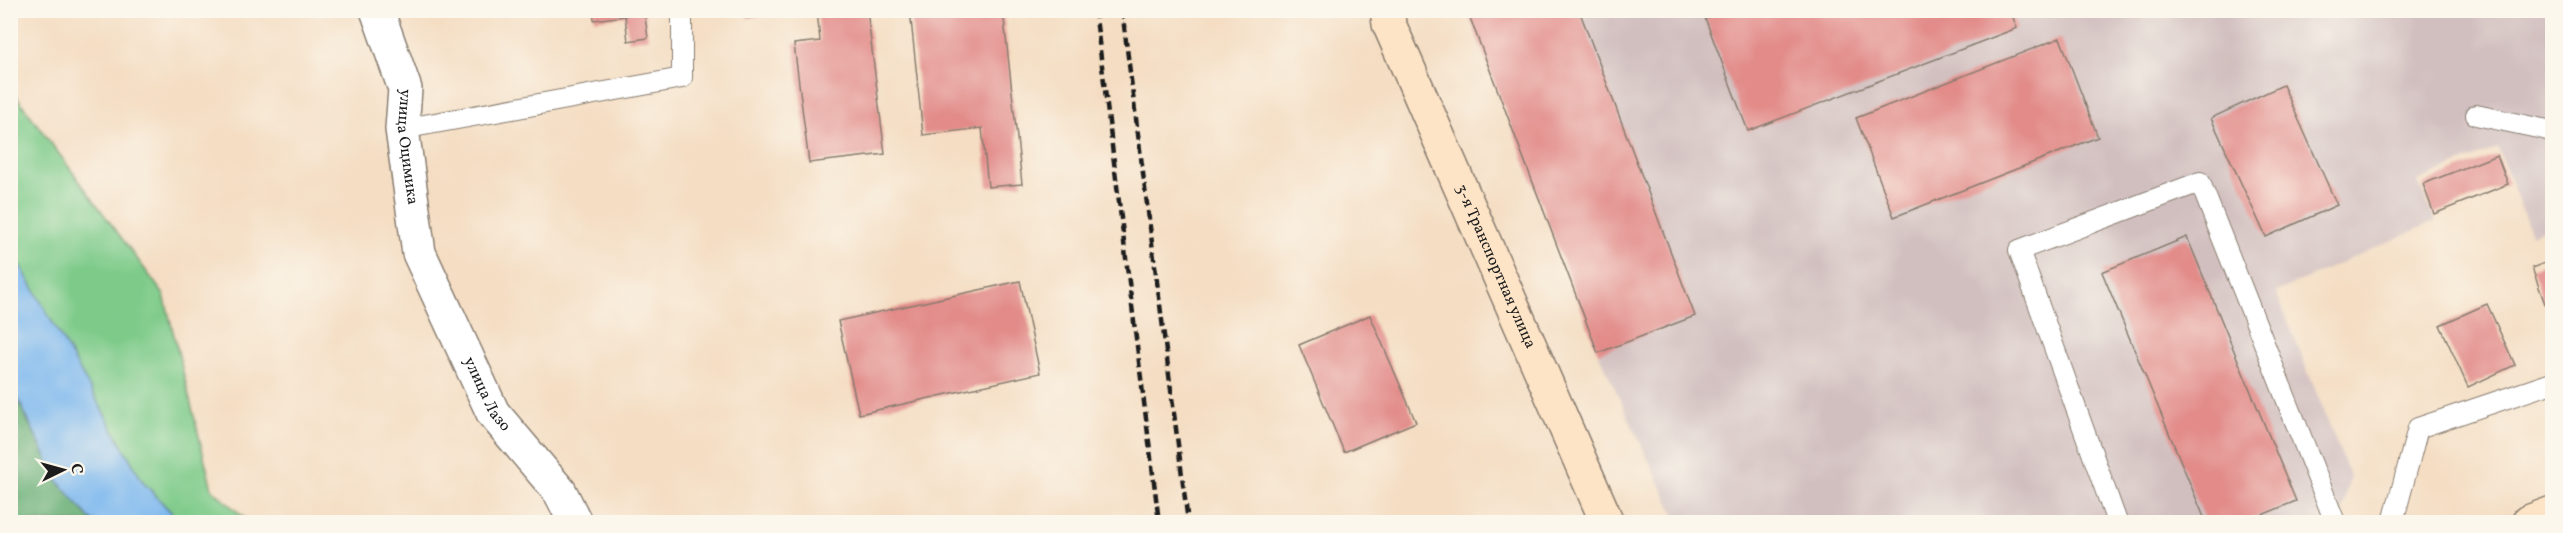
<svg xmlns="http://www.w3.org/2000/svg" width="2563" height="533" font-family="Vollkorn,serif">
<rect width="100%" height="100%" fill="#fbf7ec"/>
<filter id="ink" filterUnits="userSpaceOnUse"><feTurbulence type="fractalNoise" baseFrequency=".0167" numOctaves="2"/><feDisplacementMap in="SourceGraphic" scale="12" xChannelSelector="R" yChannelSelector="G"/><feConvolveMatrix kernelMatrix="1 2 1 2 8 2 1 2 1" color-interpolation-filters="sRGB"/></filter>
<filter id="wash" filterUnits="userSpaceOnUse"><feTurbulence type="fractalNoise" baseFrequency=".008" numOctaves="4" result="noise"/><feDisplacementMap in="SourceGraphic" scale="24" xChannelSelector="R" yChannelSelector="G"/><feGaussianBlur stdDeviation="1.35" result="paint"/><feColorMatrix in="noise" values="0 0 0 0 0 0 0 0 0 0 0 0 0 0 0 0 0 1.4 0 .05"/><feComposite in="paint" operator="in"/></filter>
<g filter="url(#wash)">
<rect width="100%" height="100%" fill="#f4ddc2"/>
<path fill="#d1bfbf" d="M1467,11H2552V226L2531,234L2498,148L2418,181L2435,221L2276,292L2350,476L2340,522H1678L1598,353Z"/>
<path fill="#7dca89" stroke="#4c7352" stroke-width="1.5" d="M10,88L164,295L212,489L249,522H180L143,482L11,249Z"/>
<path fill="#66ae75" stroke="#416548" stroke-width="1.5" d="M10,384L57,480L93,522H16L11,514Z"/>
<path fill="#7cb7ee" stroke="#4c6a85" stroke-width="1.5" d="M11,249L143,482L180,522H93L57,480L11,384Z"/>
<g id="blocks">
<path fill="#e28b89" d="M593,10H644L648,38L628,41L625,16L594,20Z
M746,10H792V12L747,18Z
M817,10H867L885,154L809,163L794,44L820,41Z
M910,10H1003L1022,184L988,187L982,128L923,135Z
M1467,10H1579L1695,316L1598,353Z
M1702,10H2010L2017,28L1748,131Z
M2060,38L2098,137L1894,217L1856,118Z
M2283,85L2337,205L2266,237L2211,118Z
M2497,155L2508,184L2434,214L2423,184Z
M2187,237L2296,501L2245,522H2206L2102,272Z
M2552,260V323L2532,268Z
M1020,281L1040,373L859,414L838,321Z
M2487,304L2515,365L2468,387L2440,325Z
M1370,315L1416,422L1344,452L1299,345Z"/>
</g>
</g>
<g filter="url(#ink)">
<use href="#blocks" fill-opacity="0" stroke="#887c6f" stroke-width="1.5"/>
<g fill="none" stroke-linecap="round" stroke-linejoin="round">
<defs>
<path id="lane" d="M2476,115L2552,131
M402,129L682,78V10
M2117,522L2019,250L2200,182L2335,522
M2393,522L2418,428L2552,383"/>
<g id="street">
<path id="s1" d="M377,10L405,89L402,129L419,253L493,413L560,492L575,522"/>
</g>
<g id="secondary">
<path id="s2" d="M1387,10L1389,24L1607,522"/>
<path d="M2528,522L2552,513"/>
</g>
</defs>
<use href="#lane" stroke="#887c6f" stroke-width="22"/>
<use href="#street" stroke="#887c6f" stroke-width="36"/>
<use href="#secondary" stroke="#887c6f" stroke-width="36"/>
<use href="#lane" stroke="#fff" stroke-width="20"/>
<use href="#street" stroke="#fff" stroke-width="33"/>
<use href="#secondary" stroke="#fee4c6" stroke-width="33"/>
<path stroke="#1c1c1c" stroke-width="4.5" stroke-dasharray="9 4.5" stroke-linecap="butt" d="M1095,10L1159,522
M1122,10L1188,522"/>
</g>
</g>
<g text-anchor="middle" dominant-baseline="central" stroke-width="6" stroke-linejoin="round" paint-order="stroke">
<g font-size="16" fill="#1c1c1c" stroke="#fbf7ec">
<text stroke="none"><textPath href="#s1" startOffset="142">улица Оцимика</textPath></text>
<text stroke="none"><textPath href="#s2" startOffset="279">3-я Транспортная улица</textPath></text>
<text stroke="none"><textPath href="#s1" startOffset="406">улица Лазо</textPath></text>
</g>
</g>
<rect width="2563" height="533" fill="none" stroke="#fbf7ec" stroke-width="36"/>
<g transform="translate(63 470) rotate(85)" stroke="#fbf7ec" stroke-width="4.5" paint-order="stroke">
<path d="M0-4.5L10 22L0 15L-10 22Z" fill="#1c1c1c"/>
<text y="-9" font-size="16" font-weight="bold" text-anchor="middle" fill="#1c1c1c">С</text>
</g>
</svg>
